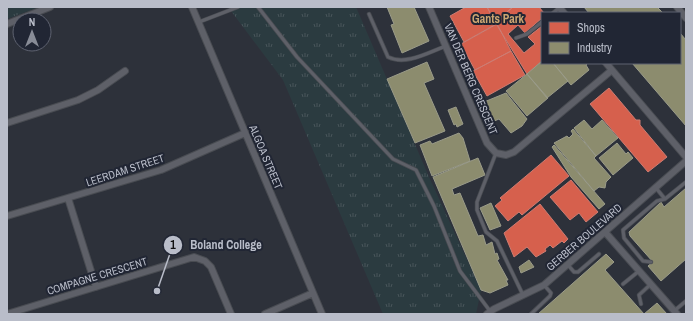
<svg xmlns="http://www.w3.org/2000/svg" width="693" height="321" font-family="'Archivo Narrow',sans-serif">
<defs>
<pattern id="grass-tufts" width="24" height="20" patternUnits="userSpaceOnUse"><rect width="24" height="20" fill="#2b3b40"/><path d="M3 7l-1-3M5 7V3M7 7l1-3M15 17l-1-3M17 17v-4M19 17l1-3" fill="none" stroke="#48555a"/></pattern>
</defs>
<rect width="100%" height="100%" fill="#2d313a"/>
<path fill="url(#grass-tufts)" d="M7,7H39L7,19Z
M228,7H356L429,177L481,290L476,314H383L283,80Z"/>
<path fill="#d6604d" stroke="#cd7c72" d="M466,7H487L496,24L464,42L450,16Z
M487,7H513L495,22Z
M513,7H539L544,13H542V18L525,33L518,25L508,34L524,53L535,44L528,37L542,26V61L527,74L495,22Z
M497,24L511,51L475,70L461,44Z
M511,51L525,75L487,96L473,71Z
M609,88L636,120H640V125L667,157L648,172L590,104Z
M551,155L569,176L522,215L519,212L508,221L495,206L502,200L500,198Z
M571,180L598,212L586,222L579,213L570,220L550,197Z
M540,204L568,239L564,243L562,241L553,248L550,245L545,249L546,251L536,257L527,247L514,257L504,233Z"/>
<path fill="#8c8c6e" stroke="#9a9b89" d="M387,7H414L429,41L402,53L391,25L394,24Z
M584,7H657L663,13H589Z
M680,33L686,40V126L632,63H680Z
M542,61V63H553L568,81L547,98L527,74Z
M427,62L434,79L424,83L445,131L415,143L387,79Z
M553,63H588L586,65L589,70L571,85Z
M527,74L548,98L527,116L506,91Z
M506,93L527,119L522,126L511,133L499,119L492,122L484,102Z
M456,107L463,124L457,127L456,124L454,125L448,110Z
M584,120L592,129L602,120L618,138L596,156L574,128Z
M573,129L596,156L594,158L611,177L606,182L605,188L599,187L594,191L554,143L567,136L569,138L573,134L571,131Z
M459,133L463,138L470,161L432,176L420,145L430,141L432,144Z
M617,143L626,154L628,152L633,158L613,175L599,158Z
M554,145L605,204L599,209L571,177L552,147Z
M478,158L485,175L452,189L454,195L460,193L478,236L483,235L486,245L492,242L495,254L497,253L499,259L497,260L508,280H506L508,285L490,293L481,290L433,177Z
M686,188V259L661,281L648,266L653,262L630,236L629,232L661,202L664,207Z
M491,203L501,226L490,230L480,208Z
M606,254L614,262L605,270L644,314L657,303L667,314H538Z
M529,260L534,267L521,273L519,267Z"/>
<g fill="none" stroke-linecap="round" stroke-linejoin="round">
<defs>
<path id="service" d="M258,7L297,57L393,159L416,170L434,206L460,271L490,311
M553,13L559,8
M369,14L388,57C406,66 429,52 446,46
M199,22L238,7
M516,38L527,34L542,22
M496,153L477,202V210L486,232L497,241L523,295
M656,188L665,199
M651,262L643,261L624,238L623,230L657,201L665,199L686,182
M568,265L574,272H578L599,254
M623,284L639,271
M641,304L639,295L651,284
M674,311L686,301
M531,314L550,296L551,293L544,285"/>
<path id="minor" d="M192,7L322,314
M429,7L487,143L496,153L506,155L514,152L612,70
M559,7L564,13
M677,7L686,18
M7,24L50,7
M606,63L686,157
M7,123L78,100L98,90L125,71
M68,198L96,287
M7,216L161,170L245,133
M605,232L677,314
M7,314L194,257L205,261L211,267L231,314
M265,314L313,293
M487,314L494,309L544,285L686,161"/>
</defs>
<use href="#service" stroke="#494c52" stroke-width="4.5"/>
<use href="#minor" stroke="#494c52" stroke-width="8"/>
<use href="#service" stroke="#5e6068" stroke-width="3"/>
<use href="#minor" stroke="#5e6068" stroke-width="6"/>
</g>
<g text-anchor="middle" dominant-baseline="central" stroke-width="4" stroke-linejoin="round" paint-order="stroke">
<g font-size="11" fill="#b9bdc9" stroke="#212634">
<text transform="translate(471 79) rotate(67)">VAN DER BERG CRESCENT</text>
<text transform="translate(266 157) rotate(67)">ALGOA STREET</text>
<text transform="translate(125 170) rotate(-18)">LEERDAM STREET</text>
<text transform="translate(584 237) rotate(-41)">GERBER BOULEVARD</text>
<text transform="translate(97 276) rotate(-17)">COMPAGNE CRESCENT</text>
</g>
<g font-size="12" font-weight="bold" fill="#cca672" stroke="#212634">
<text x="498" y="19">Gants Park</text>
</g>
</g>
<path fill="none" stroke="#b9bdc9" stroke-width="1.5" d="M157 291L173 245"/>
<g fill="#b9bdc9" stroke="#212634" stroke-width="1.5">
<circle cx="157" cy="291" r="4"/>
<circle cx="173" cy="245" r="10"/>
</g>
<g font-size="12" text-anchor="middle" font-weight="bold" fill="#111">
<text x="173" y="249">1</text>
</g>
<g font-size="12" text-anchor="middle" font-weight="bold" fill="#b9bdc9" stroke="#212634" stroke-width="4" stroke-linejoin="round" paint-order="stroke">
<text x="226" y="249">Boland College</text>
</g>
<rect width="693" height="321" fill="none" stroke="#b9bdc9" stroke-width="16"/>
<rect x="541" y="12" width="140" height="52" fill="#212634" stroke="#5e6270"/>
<rect x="549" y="22" width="20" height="12" fill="#d6604d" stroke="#5e6270"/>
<text x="577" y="32" font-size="12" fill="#b9bdc9">Shops</text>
<rect x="549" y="42" width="20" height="12" fill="#8c8c6e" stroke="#5e6270"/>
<text x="577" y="52" font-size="12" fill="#b9bdc9">Industry</text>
<g transform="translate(32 32)"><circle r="19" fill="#212634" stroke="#5e6270"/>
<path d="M0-3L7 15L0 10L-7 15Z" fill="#888c97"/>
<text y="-6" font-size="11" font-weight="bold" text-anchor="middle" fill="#b9bdc9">N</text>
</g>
</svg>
